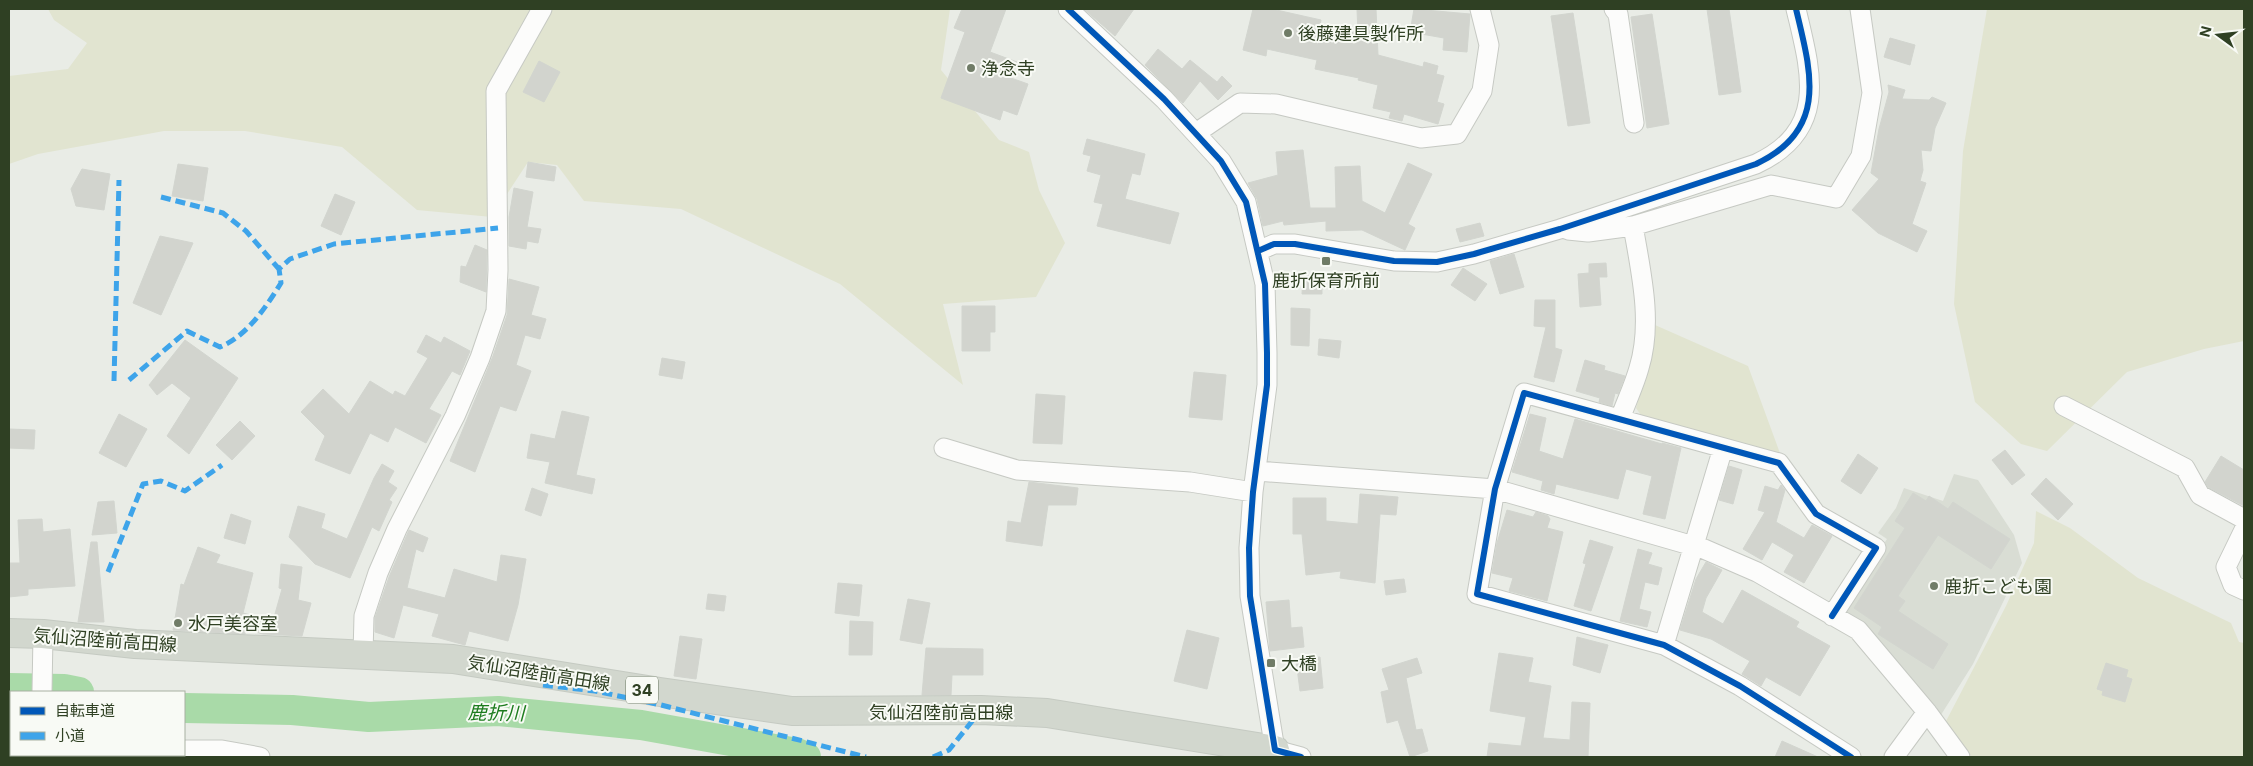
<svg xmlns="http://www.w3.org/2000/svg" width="2253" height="766" font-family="Inter,'Noto Sans JP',sans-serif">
<rect width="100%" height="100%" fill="#e9ece6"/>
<path fill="#d9ddd4" d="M1954,474L1978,480L2014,535L2022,563L1973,664L1939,718L1848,621L1843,608L1887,539L1878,533L1896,508L1904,488L1943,501Z"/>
<path fill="#e1e4d0" d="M48,9H950L941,70L999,140L1029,152L1039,190L1065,243L1036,297L943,304L963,385L840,284L681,209L584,201L557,165L528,162L492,217L417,210L342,147L245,131H164L38,154L9,164V76L68,69L87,43L54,20Z
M1987,9H2244V341L2204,349L2127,372L2047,451L2021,444L1975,402L1954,304L1963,151Z
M1655,325L1748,366L1781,456L1643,418L1636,408L1652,352Z
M2036,511L2070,528L2138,578L2231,623L2239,642L2244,643V757H1972L1944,725L2006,606L2034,543Z"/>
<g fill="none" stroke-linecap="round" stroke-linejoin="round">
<path stroke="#a9daa8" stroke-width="30" d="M9,688L64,689L79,692
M184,708L292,710L369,717L498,711L641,725L797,753L806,757"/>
</g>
<path fill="#d2d4ce" stroke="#d2d5cf" d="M962,9H1006L990,52L1017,62L1011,78L1028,84L1017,115L1003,110L1000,120L941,98L965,32L954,28Z
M1084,9H1134L1115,36Z
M1253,9H1272L1321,20L1320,25L1358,33L1357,9H1376L1378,55L1423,67L1424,62L1438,66L1436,74L1444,76L1437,102L1444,104L1438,124L1404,114L1402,121L1389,118L1391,112L1373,108L1378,85L1358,80L1359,78L1315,69L1317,60L1267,49L1266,56L1243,50Z
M1414,9L1470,14L1467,52L1443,50L1444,38L1410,32Z
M1707,9H1729L1741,92L1719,95Z
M1573,13L1590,123L1568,126L1551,16Z
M1652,14L1669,124L1647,128L1631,17Z
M1890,38L1915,45L1910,65L1884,57Z
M1158,49L1182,69L1190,60L1217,82L1222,76L1232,86L1218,100L1200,81L1183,103L1145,65Z
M539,61L560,72L544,102L523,92Z
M1888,85L1905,90L1902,99L1929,100L1932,97L1946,103L1935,128L1931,151L1921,150L1923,170L1920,181L1926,183L1912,224L1927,231L1917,252L1878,233L1852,210L1879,179L1871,173L1879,129L1889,92Z
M1087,139L1145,154L1140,175L1132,173L1125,199L1179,213L1170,244L1097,226L1103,204L1094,202L1101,175L1087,171L1091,156L1083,154Z
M1303,150L1310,208H1336L1335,167L1360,166L1362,201L1385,213L1408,163L1432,174L1408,224L1415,228L1405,250L1362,230L1326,231V221L1284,225L1283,221L1263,226L1257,199L1248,183L1278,175L1276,152Z
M528,162L556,167L554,181L526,177Z
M178,164L208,168L203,201L172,196Z
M82,169L110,174L104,210L76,206L71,189Z
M514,188L533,192L527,227L541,229L538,243L527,241L526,249L509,246V217Z
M335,194L355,202L341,235L321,226Z
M1480,223L1484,236L1460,242L1456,229Z
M160,236L193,243L161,315L133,303Z
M475,245L487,250L486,292L460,282L461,266L466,267Z
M1514,254L1524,287L1500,294L1490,261Z
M1606,263L1607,277H1599L1601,305L1580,307L1578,274L1589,273V264Z
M1463,268L1487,284L1475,301L1451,285Z
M1303,276H1322V294H1302Z
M509,279L539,287L531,315L546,319L540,339L525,335L516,365L531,371L516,411L500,406L475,472L450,461L493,356L507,315Z
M1535,300H1555V348L1562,350L1554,382L1534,377L1546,327L1534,326Z
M962,306H995V332H990V351H962Z
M1291,308L1310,309L1309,346L1291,345Z
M426,335L441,343L444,337L470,351L460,375L452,371L429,409L441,415L426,443L395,427L388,442L370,433L350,474L315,460L325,436L301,412L323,389L349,414L370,381L393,395L395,391L405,396L428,358L417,352Z
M1319,339L1341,341L1339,358L1318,355Z
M185,340L238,378L189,454L167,436L191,398L172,383L157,395L149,385Z
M662,358L685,362L682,379L659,375Z
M1585,360L1605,366L1604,370L1625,376L1618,394L1615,393L1612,406L1599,402L1600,398L1576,391Z
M1194,372L1226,375L1222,420L1189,417Z
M1036,394L1065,396L1062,444L1033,443Z
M562,411L589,417L576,475L595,479L592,494L545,483L550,462L527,458L531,434L555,439Z
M119,414L147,429L126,467L99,453Z
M1530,414L1546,418L1539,451L1563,459L1575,419L1662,444V443L1681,448L1665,519L1643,514L1652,476L1626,469L1618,499L1556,484L1554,494L1541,490L1543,481L1512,472Z
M240,421L255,436L232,460L216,445Z
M9,429L35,430L34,449L9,448Z
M2005,450L2025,475L2012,485L1992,460Z
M1858,454L1878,468L1861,494L1841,481Z
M2221,456L2244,470V506L2208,487L2205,482Z
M382,464L394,471L388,482L397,488L389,500L392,502L379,531L372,527L350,578L315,564L289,537L298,506L325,514L321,528L347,539L374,478Z
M1729,466L1742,470L1733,504L1719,500Z
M2046,478L2073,504L2058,520L2031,494Z
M1029,482L1078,488L1076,505H1048L1042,546L1006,541L1008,521L1021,523Z
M1781,485L1785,490L1776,522L1804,538L1812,525L1832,536L1804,583L1784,572L1794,555L1772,542L1762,560L1743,549L1765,512L1758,510L1765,486L1778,490Z
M532,488L548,494L541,516L525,510Z
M1913,493L1926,501L1929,496L1948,509L1953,502L2010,539L1991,569L1938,535L1898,596L1905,601L1898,611L1948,644L1933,669L1878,634L1882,627L1854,608L1905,528L1895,521Z
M1360,494L1398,497L1396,515L1380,514L1375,583L1340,578L1341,571L1306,575L1302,534H1293V498H1326V521L1358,524Z
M114,501L117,533L92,535L98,502Z
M1507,510L1533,517L1536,512L1548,516L1550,519L1547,528L1563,532L1547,601L1509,591L1513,578L1492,573L1497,543Z
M231,514L251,521L245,544L224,538Z
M42,519L43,532L70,529L75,586L28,589V595L9,597V563H20L18,520Z
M409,530L428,538L423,552L416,549L407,588L445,598L454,569L497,582L501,555L526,559L518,605L508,641L469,631L465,645L432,636L439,614L403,605L394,638L375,632V618L389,577Z
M1590,540L1613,547L1591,611L1574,606L1586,564L1583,563Z
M91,542H97L104,622H78Z
M198,547L220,555L216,563L253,573L243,613L273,621L282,589L279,588L281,564L302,567L298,600L311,603L302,636L263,634L246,630L245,634L173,630L181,584L184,585Z
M1638,549L1652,553L1648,564L1662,568L1658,585L1645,582L1639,609L1651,612L1647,627L1620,621Z
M1706,562L1722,570L1706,598L1702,612L1723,624L1742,590L1799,622L1796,627L1830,646L1800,696L1766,677L1761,686L1742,674L1750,661L1711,639L1680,630L1696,579Z
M1404,579L1406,592L1386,595L1384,581Z
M838,583L862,585L859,616L835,613Z
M708,594L726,596L724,611L706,609Z
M908,599L930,603L922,644L900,640Z
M1289,600L1291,628L1302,627L1304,647L1270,651L1266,602Z
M850,621L873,622L872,655H849Z
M1187,630L1219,638L1207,689L1174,681Z
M680,636L702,639L696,679L674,676Z
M1577,637L1608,645L1600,673L1573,665Z
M926,648L983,649V675H952L951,695H922Z
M1499,653L1533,658L1528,682L1551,686L1543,738L1570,740L1572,702L1590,703L1588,757H1487L1489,743L1521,746L1526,717L1490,711Z
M1320,657L1323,688L1300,691L1296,660Z
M1417,658L1422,673L1406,678L1416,730L1422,729L1428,751L1410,757L1398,720L1387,723L1381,692L1389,690L1382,669Z
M2106,663L2128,670L2126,677L2132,679L2125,702L2102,695L2103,691L2097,689Z
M1782,741L1818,757H1775Z"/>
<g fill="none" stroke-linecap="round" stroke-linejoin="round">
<defs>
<path id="minor" d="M1068,9L1164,99L1221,161L1246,202L1265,284L1267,353V385L1253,492L1249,548L1250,596L1275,750L1301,757
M1614,9L1618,14L1634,123
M1196,133L1240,103L1276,104L1421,138L1457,134L1482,91L1489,45L1480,9
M1633,226L1771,185L1836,198L1861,156L1872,93L1860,9
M1568,230L1588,232L1633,226C1641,272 1653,323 1639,368C1634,386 1626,402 1620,419
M1258,251L1274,244H1295L1394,261L1437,262L1474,254L1560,229L1756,164C1829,130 1811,72 1796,9
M2064,406L2185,468L2200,495L2244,519
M944,448L1017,470L1190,482L1253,492
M1257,471L1495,489L1704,549L1757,572L1858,630L1927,712L1960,757
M2244,530L2226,567L2233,585L2244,590
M1832,616L1876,548L1816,514L1779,463L1524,393L1495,489L1477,594L1664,645L1740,686L1851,757
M1664,645L1723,448
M363,654L364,616L378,573L397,529L455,416L480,358L496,311L498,270L496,91L542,9
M42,692L43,634
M9,749H11
M184,750H222L260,757
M1894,757L1927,712"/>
<path id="primary" d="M9,633L43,634L135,644L453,659L660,692L792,711L981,710L1047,713L1275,750L1276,757"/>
</defs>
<use href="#minor" stroke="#c6c9c3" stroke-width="21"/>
<use href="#primary" stroke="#c5cac2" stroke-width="30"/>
<use href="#minor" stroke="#fcfcfb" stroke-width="19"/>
<use href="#primary" stroke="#d2d7ce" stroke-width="28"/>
<path stroke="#3ea4ea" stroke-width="5" stroke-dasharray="10 5" stroke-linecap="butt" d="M161,197L223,213L246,231L279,269
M129,380L187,331L220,347C247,336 266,307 281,283L279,269L290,259L334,244L498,228
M114,381L119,180
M108,572L143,484L161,481L185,491L222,465
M543,685L595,691L661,705L866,757
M933,757L949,750L981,710"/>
<defs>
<path id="cycleway" d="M1068,9L1164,99L1221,161L1246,202L1265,284L1267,353V385L1253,492L1249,548L1250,596L1275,750L1301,757
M1258,251L1274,244H1295L1394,261L1437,262L1474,254L1560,229L1756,164C1829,130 1811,72 1796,9
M1832,616L1876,548L1816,514L1779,463L1524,393L1495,489L1477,594L1664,645L1740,686L1851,757"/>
</defs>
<use href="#cycleway" stroke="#f8faf5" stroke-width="9"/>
<use href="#cycleway" stroke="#0057b8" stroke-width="6"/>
</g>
<g fill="#707c67" stroke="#f8faf5" stroke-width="2">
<circle cx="1288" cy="33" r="5"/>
<circle cx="971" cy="68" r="5"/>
<rect x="1321" y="256" width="10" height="10" rx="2.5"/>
<circle cx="1934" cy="586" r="5"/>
<circle cx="178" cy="623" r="5"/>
<rect x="1266" y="658" width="10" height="10" rx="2.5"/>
</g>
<g text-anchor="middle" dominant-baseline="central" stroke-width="4" stroke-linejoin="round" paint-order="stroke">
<rect fill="#f8faf5" stroke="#6b7862" stroke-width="1" x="626" y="676.5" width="32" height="27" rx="4"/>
<g font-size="16" font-weight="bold" fill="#2f4023">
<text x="642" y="690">34</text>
</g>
<g font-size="18" fill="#2f4023" stroke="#f8faf5" text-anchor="start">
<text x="1298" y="33">後藤建具製作所</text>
<text x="981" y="68">浄念寺</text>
<text x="1326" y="280" text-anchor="middle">鹿折保育所前</text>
<text x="1944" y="586">鹿折こども園</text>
<text x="188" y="623">水戸美容室</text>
<text x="1281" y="663">大橋</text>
</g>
<g font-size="18" fill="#2f4023" stroke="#f8faf5">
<text transform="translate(105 640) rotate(4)">気仙沼陸前高田線</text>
<text transform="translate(539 673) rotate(9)">気仙沼陸前高田線</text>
<text x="941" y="712">気仙沼陸前高田線</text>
</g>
<g font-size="19" font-style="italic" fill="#1d7c1e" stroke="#f8faf5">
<text transform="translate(496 713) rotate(1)">鹿折川</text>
</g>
</g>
<rect width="2253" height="766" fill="none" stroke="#2f4023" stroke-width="20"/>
<rect x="10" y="691" width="175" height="65" fill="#f8faf5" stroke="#a8b0a1"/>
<rect x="20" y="707" width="25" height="8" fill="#0057b8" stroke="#a8b0a1"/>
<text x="55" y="716" font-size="15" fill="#2f4023">自転車道</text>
<rect x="20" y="732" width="25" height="8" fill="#3ea4ea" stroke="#a8b0a1"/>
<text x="55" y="741" font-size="15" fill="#2f4023">小道</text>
<g transform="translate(2218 35) rotate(285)" stroke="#f8faf5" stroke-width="4" paint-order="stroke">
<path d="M0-4L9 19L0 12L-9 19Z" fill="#2f4023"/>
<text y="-8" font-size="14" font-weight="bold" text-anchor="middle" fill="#2f4023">N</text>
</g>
</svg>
